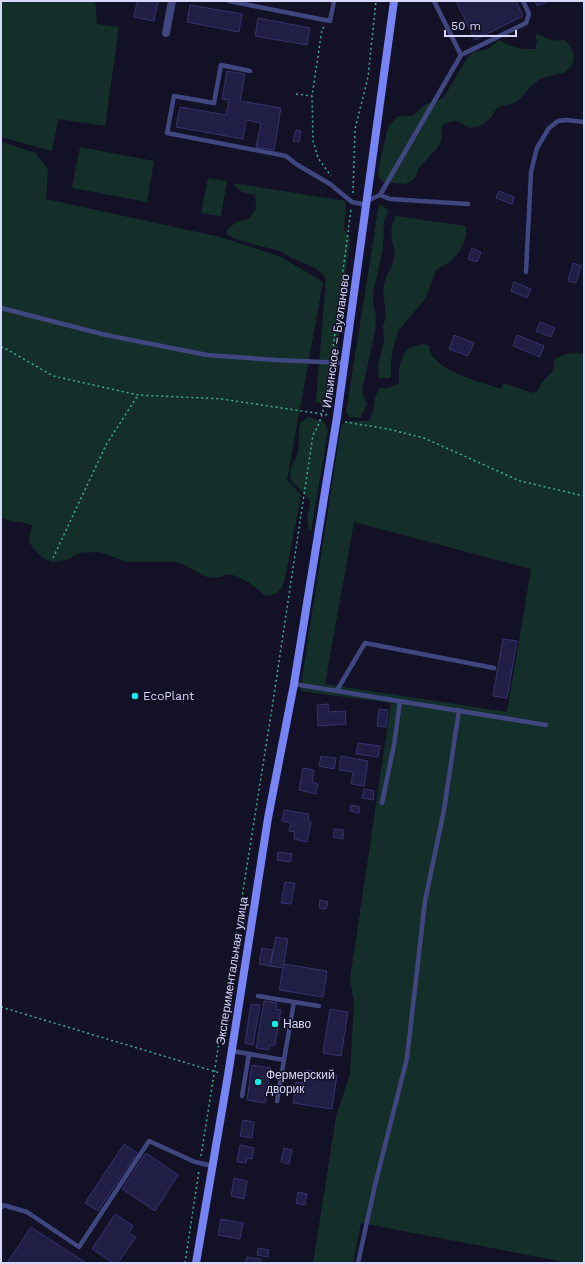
<svg xmlns="http://www.w3.org/2000/svg" width="585" height="1264" font-family="'Work Sans',sans-serif">
<rect width="100%" height="100%" fill="#121125"/>
<path fill="#142f2a" fill-rule="evenodd" d="M1,1H95L97,24L119,27L105,126L58,119L52,151L1,137Z
M535,34C547,36 551,44 563,39C572,45 578,58 570,68C563,76 548,74 539,80C529,86 524,97 514,103C510,105 503,105 499,107C493,111 491,120 485,123C481,126 474,127 470,128C459,121 453,118 442,126L441,141L437,148L418,169L416,176L412,181L405,184L382,182L378,175L379,167L388,127L398,116H413C418,111 422,105 429,103C435,101 439,101 444,97L468,57L473,52L488,49L499,40C516,49 517,49 535,49L537,42Z
M1,142L36,153L48,170L46,199L220,237L279,256L323,282L287,480L301,495L299,506L284,583C280,592 276,595 266,596L250,583L236,576L227,574L221,577L212,578L204,576L183,564L175,562H128L99,552L80,553L67,560L52,562L43,558L32,547L29,540L32,525C21,521 11,523 1,517Z
M80,147L154,161L147,202L72,188Z
M208,178L227,181L221,216L201,213Z
M232,183L346,201L344,229L350,239L344,282L332,407L316,402L326,278L317,269L292,258L279,251L239,240L227,235V230L236,222L249,219L256,209L255,195L242,192Z
M379,204L389,210L384,222L383,249L374,289L373,303L376,316L375,330L362,392L367,405L360,418L349,417L346,412Z
M395,216L466,226V237L460,251L451,261L436,270L426,298L399,330L393,347L391,362V378H379L378,365L384,341L383,327L386,316L383,290L386,277L392,266L395,253L392,241L391,228Z
M423,344L429,345C430,349 431,354 433,357C447,374 481,382 501,389L504,383L533,393L537,391L542,382L553,371L554,360C561,354 576,351 584,355V1263H570L361,1223L353,1263H313L336,1117L350,1074L354,1004L350,979L391,703L300,691L341,426L347,421H368C374,414 373,407 375,398C376,395 378,391 379,388H389L399,383C398,369 400,360 408,348ZM354,522L531,569L507,712L325,684Z
M308,417L325,423L328,431L311,532C304,524 309,511 310,501C305,493 298,488 291,481L290,470L298,453L300,423Z"/>
<path fill="#211e45" stroke="#36326f" d="M137,1H158L154,21L134,17Z
M456,1H516L523,16L475,40Z
M535,1H548L537,6Z
M190,5L242,14L239,32L187,22Z
M258,18L310,28L307,45L255,36Z
M227,71L245,74L240,101L281,108L274,150L256,147L261,123L246,120L243,139L176,127L180,107L226,115L229,100L222,99Z
M296,130L301,131L299,142L293,141Z
M499,191L514,197L512,204L496,198Z
M472,248L481,252L477,262L468,259Z
M573,263L581,266L576,283L568,281Z
M514,282L531,289L527,298L511,291Z
M540,322L555,328L551,337L536,331Z
M454,335L474,343L468,356L449,349Z
M517,335L544,346L540,357L513,346Z
M503,639L517,641L507,698L493,696Z
M328,704L329,712L345,711L346,724L318,726L317,705Z
M379,709L388,710L386,727L377,726Z
M358,743L380,746L378,757L356,754Z
M321,756L336,758L334,769L319,766Z
M341,756L368,761L364,786L351,784L353,772L339,770Z
M303,768L314,770L312,782L318,784L316,794L299,790Z
M364,789L374,791L373,800L362,798Z
M351,805L360,807L359,813L350,811Z
M284,810L309,814L308,821L311,822L307,842L294,839L295,832L289,831L291,823L282,821Z
M334,829L344,830L343,839L333,837Z
M278,852L292,854L290,862L277,860Z
M285,882L295,883L291,904L281,903Z
M320,900L328,902L326,909L319,908Z
M276,937L288,939L283,968L270,966Z
M262,948L273,950L270,966L259,964Z
M284,964L327,971L323,997L279,990Z
M264,1001L277,1003L276,1009L281,1010L275,1045H270L269,1050L256,1048Z
M251,1004L260,1005L253,1045L245,1043Z
M330,1009L348,1012L341,1056L323,1053Z
M252,1065L271,1068L265,1103L247,1100Z
M307,1070L337,1075L332,1109L293,1103L296,1082L305,1083Z
M243,1120L254,1122L252,1138L240,1136Z
M124,1144L137,1153L98,1211L85,1203Z
M240,1145L254,1148L252,1159L247,1158L246,1163L237,1162Z
M284,1148L292,1150L289,1164L281,1162Z
M146,1153L178,1175L155,1211L122,1189Z
M234,1178L247,1181L244,1199L231,1196Z
M298,1192L307,1194L305,1205L296,1203Z
M115,1214L133,1226L129,1233L136,1237L118,1263H113L92,1249Z
M221,1219L243,1223L240,1239L218,1235Z
M31,1227L86,1263H7Z
M258,1248L269,1250L268,1257L257,1255Z
M247,1257L261,1259V1263H246Z"/>
<g fill="none" stroke-linecap="round" stroke-linejoin="round">
<path stroke="#39af99" stroke-width="1.5" stroke-dasharray="2 3" stroke-linecap="butt" d="M324,27L322,29L312,96L313,141L318,158L331,176
M296,94L312,96
M353,193L355,129L368,77L376,1
M1,347L8,350L53,376L138,395L222,399L328,415
M332,356L351,209
M345,422L388,429L424,438L520,481L584,496
M53,558L106,445L138,395
M1,1007L220,1073
M201,1156L272,708L313,435C325,415 327,392 330,369
M185,1263L199,1170"/>
<path stroke="#404680" stroke-width="4.5" d="M229,1L330,21L334,1
M461,55L526,23L529,14L523,1
M250,71L221,65L214,103L174,96L167,133L286,156L296,164L330,184L352,202L366,205
M380,195L390,199L468,204
M367,201L380,195L461,55L434,1
M526,272L531,172L537,148L549,128L558,121L566,120L584,122
M1,308L106,335L207,355L276,360L345,363
M294,684L546,725
M337,690L365,643L494,668
M382,803L394,745L400,701
M294,1002L319,1006
M232,1051L284,1060L294,1002L258,996
M242,1096L249,1054
M277,1101L284,1060
M1,1208L3,1205L27,1212L79,1247L149,1141L195,1162L213,1166
M358,1263L375,1185L407,1058L425,901L444,810L459,710"/>
<path stroke="#404680" stroke-width="8" d="M166,33L172,1"/>
<path stroke="#7684f5" stroke-width="8" d="M196,1263L228,1075L268,818L294,684L337,417L394,1"/>
</g>
<g fill="#13ede7" stroke="#121125" stroke-width="1.5">
<circle cx="135" cy="696" r="4"/>
<circle cx="275" cy="1024" r="4"/>
<circle cx="258" cy="1082" r="4"/>
</g>
<g text-anchor="middle" dominant-baseline="central" stroke-width="3" stroke-linejoin="round" paint-order="stroke">
<g font-size="12" fill="#d8d8fc" stroke="#121125">
<text transform="translate(336 341) rotate(-82)">Ильинское – Бузланово</text>
<text transform="translate(232 971) rotate(-81)">Экспериментальная улица</text>
</g>
<g font-size="12" fill="#d8d8fc" stroke="#121125" text-anchor="start">
<text x="143" y="696">EcoPlant</text>
<text x="283" y="1024">Наво</text>
<text x="266" y="1075">Фермерский<tspan x="266" dy="14">дворик</tspan></text>
</g>
</g>
<rect width="585" height="1264" fill="none" stroke="#d8d8fc" stroke-width="4"/>
<path d="M445 30v6h71v-6" fill="none" stroke="#d8d8fc" stroke-width="2"/>
<text x="451" y="30" font-size="12" fill="#d8d8fc" stroke="#121125" stroke-width="3" paint-order="stroke">50 m</text>
</svg>
